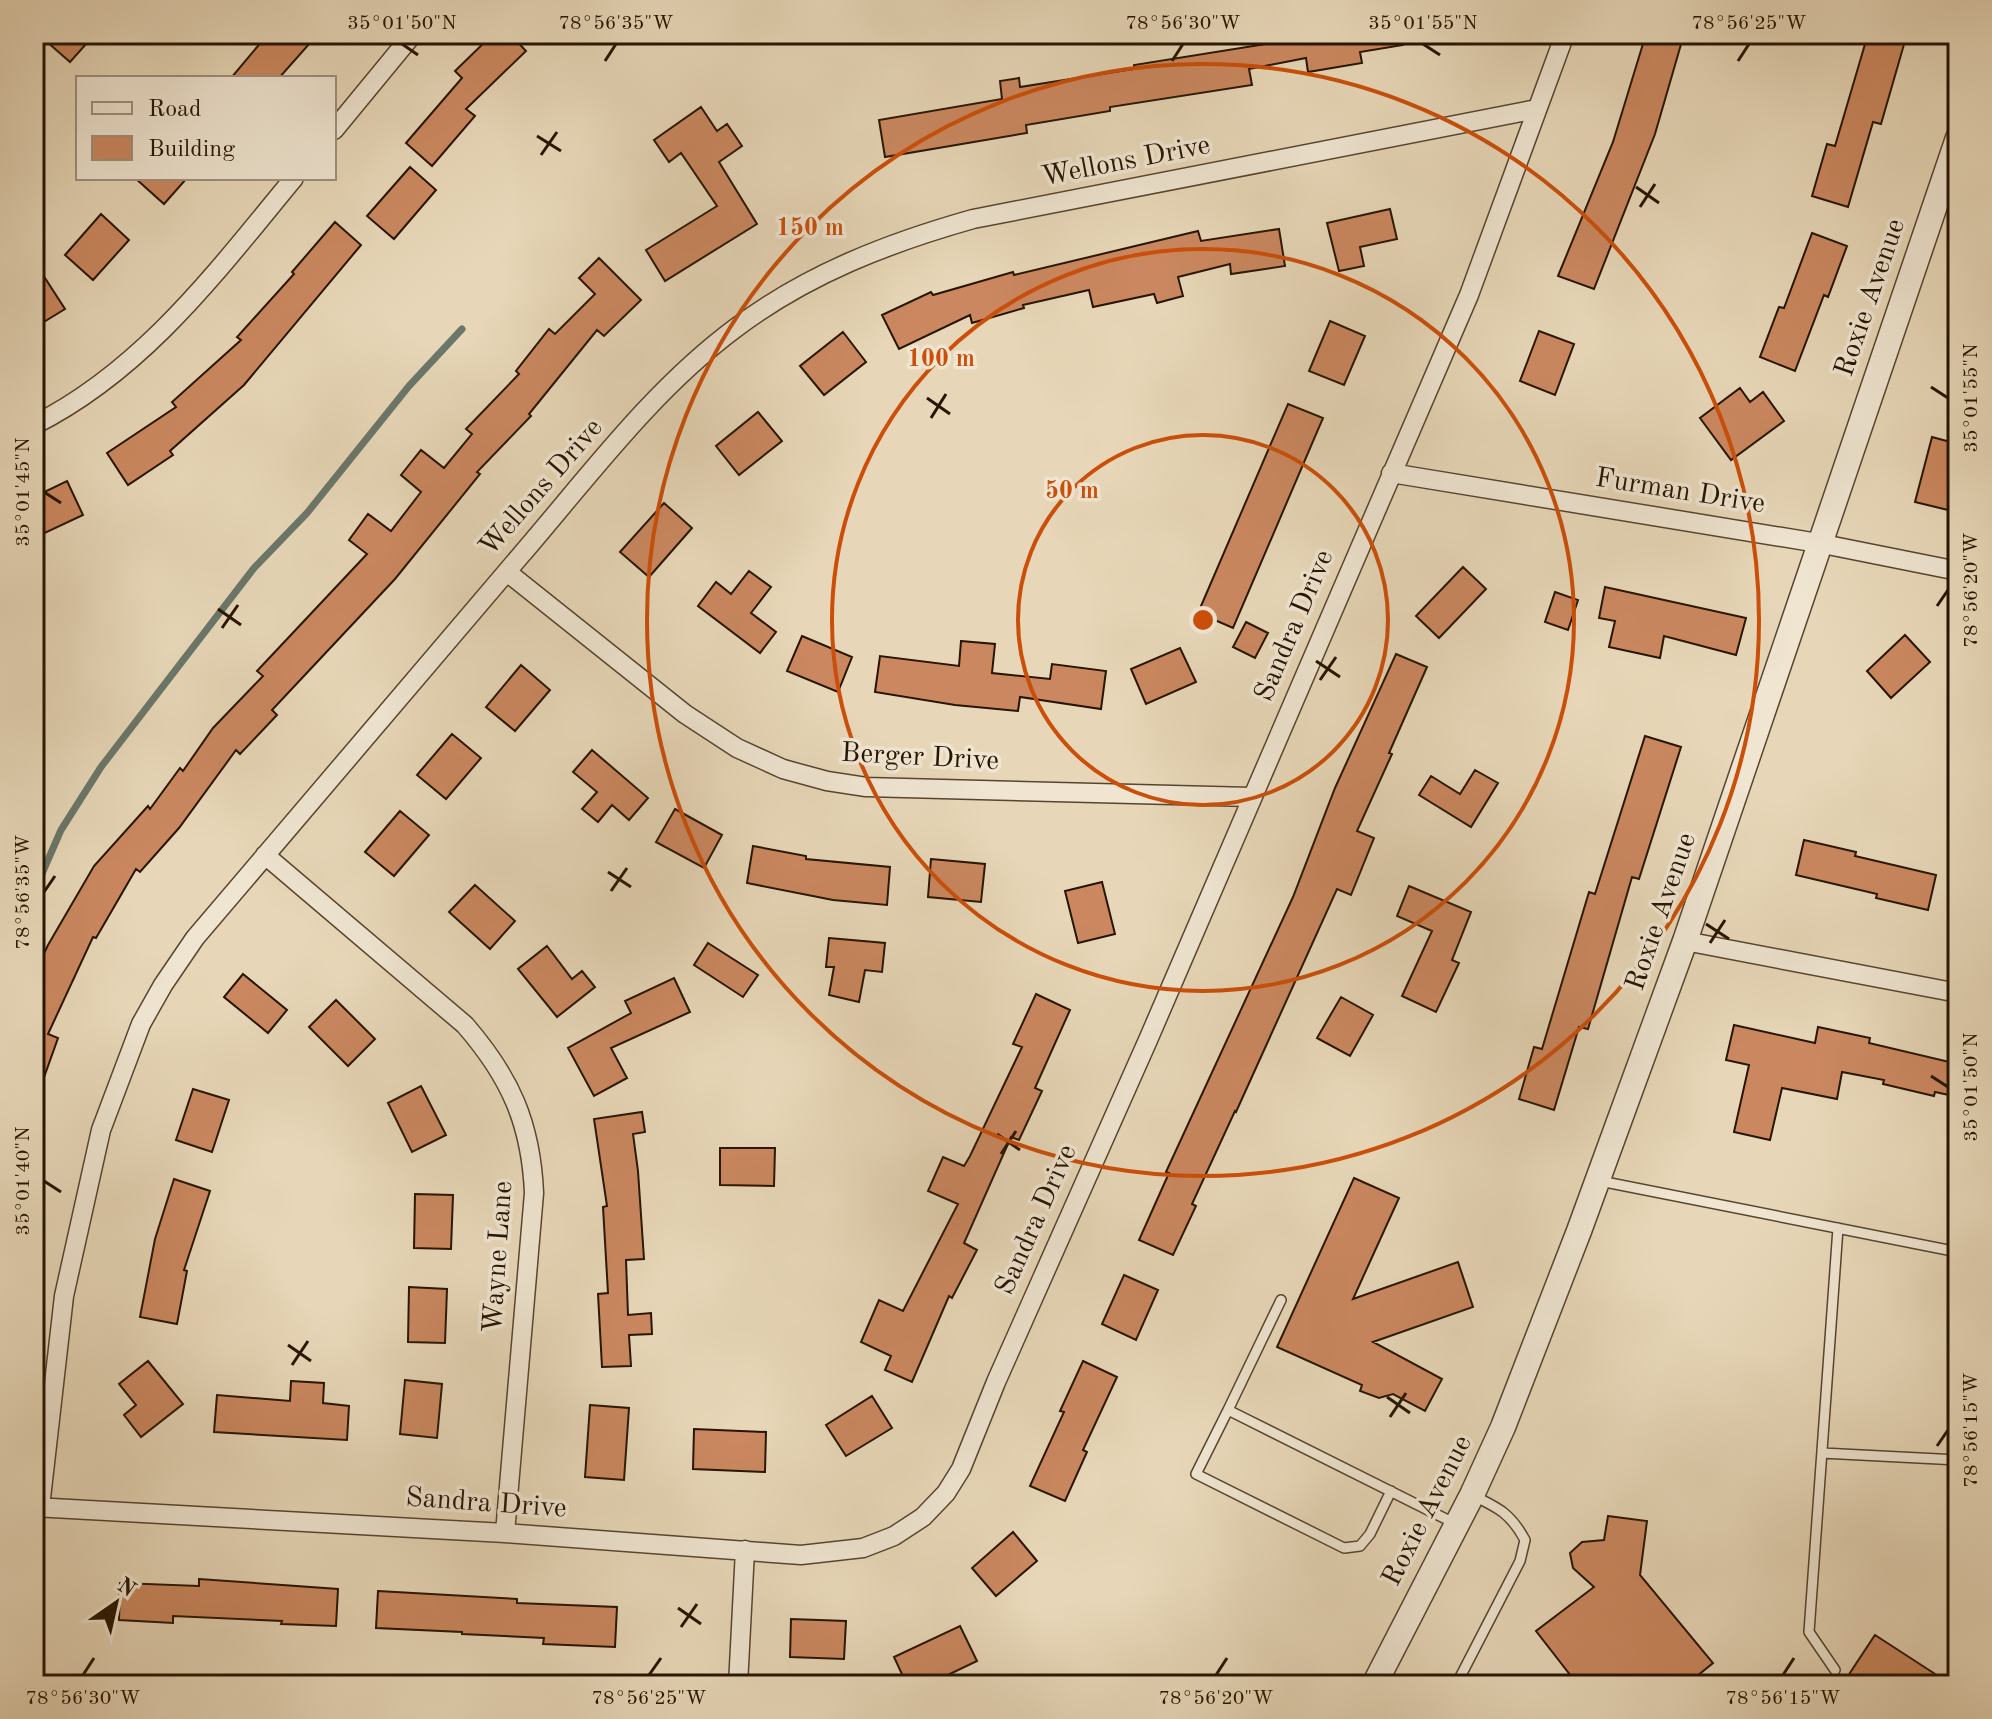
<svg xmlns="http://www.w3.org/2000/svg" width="1992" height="1719" font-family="'Old Standard TT',serif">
<rect width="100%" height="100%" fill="#e7d7b8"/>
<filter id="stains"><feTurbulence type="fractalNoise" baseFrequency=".0025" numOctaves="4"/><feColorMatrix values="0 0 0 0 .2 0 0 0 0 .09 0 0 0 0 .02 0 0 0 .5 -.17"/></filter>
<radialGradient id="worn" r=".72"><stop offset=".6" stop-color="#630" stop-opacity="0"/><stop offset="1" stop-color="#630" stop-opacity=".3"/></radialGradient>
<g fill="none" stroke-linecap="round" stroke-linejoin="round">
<path stroke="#6a776a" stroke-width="7" d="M34,892L61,830L101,767L254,568L307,513L409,386L462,329"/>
</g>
<path fill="#cb8860" stroke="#271401" stroke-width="2" d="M38,34H95L70,62Z
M268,34H318L279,78H231Z
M493,34H510L526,51L466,109L475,116L432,166L406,143L462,78L455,71Z
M1302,34H1402L1403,45L1360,52L1362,63L1308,72L1306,58L1249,69L1252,85L1110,107V111L1026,125L1027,133L885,157L879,120L1002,99L1000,81L1019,78L1020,87L1134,69V65L1303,38Z
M1646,34H1684L1655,134L1594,289L1558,276L1613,142Z
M1868,34H1907L1881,124L1873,122L1848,207L1812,196L1827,144L1835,146Z
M701,107L717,131L727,124L742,146L719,162L757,224L665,281L646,250L717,206L681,153L669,162L654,140Z
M410,167L436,190L394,239L367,216Z
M135,178H187L164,204Z
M1390,209L1397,239L1360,247L1364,266L1339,271L1327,223Z
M101,214L129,240L93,280L65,255Z
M335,222L361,245L244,385L170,451L173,455L128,485L107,453L176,407L172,402L241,340L237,337L294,274L292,272Z
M1279,229L1285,266L1231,274L1230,264L1178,277L1183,296L1157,303L1154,294L1093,307L1089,290L1023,305L1024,308L972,323L970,315L899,349L882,315L931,292L933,295L1013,272L1014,275L1198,231L1201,241Z
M1812,233L1847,246L1828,297L1824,295L1795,371L1760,357L1779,307L1784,308Z
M599,258L641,300L604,336L597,330L529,414L531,416L477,472L480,474L395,579L272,710L277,715L240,754L236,750L179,828L140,872L136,869L96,938L93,937L48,1034L58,1038L37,1097L34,1096V975L48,945L94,866L148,806L150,809L180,768L183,771L213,728L263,676L257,671L367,554L349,540L368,514L391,531L421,492L401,475L421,450L444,468L472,434L466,429L519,374L516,371L549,329L555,334L595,294L579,278Z
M34,261L65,309L34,328Z
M1330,321L1365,336L1344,385L1309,371Z
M1539,331L1574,344L1555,395L1520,381Z
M843,332L866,362L824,395L800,366Z
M1740,388L1750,402L1763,392L1784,421L1731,460L1700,418Z
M1288,404L1323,418L1233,628L1201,614V606Z
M758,412L782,441L739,475L716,446Z
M1932,437L1958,444V472L1948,510L1915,502Z
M67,481L83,515L34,538V497Z
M664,503L692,528L649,577L620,552Z
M1463,567L1486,589L1439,638L1416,616Z
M749,571L771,587L751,613L776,632L760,653L698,606L716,582L731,594Z
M1605,587L1746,618L1736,655L1664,636L1660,658L1609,647L1615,621L1599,618Z
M1555,592L1578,600L1568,630L1545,622Z
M1246,622L1268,633L1255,658L1233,647Z
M1905,635L1930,662L1891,698L1867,671Z
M802,636L852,657L838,692L787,671Z
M961,641L995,644L992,673L1050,679L1052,664L1106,671L1101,709L1020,697L1018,711L955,705L875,692L880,656L959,666Z
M1180,648L1196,682L1146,704L1131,669Z
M1396,654L1427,667L1389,753L1392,754L1357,831L1374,838L1351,895L1337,889L1236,1112L1235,1111L1192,1204L1196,1206L1173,1255L1139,1240L1169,1173L1166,1172L1293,897L1335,788Z
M521,665L550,690L515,731L486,707Z
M452,734L481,758L446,799L417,775Z
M1645,736L1681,747L1639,879L1632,877L1588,1029L1579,1027L1554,1110L1519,1099L1534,1047L1542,1049L1589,892L1595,894Z
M592,750L648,798L629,820L612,805L598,822L582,809L597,792L573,772Z
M1475,770L1498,783L1471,827L1419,795L1431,776L1460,794Z
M675,809L722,835L704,868L656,842Z
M400,811L429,835L394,876L365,852Z
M1804,840L1856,852L1855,856L1936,875L1928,910L1876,898L1877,894L1796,875Z
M753,846L806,856V859L890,867L887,905L833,900L747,883Z
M931,859L985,864L981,902L928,897Z
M1102,882L1115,934L1078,943L1065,891Z
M475,885L515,921L490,949L449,912Z
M1409,886L1471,912L1452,960L1459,963L1436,1012L1402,996L1432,931L1397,916Z
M829,938L885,943L882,972L865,970L859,1002L829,995L834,967H826Z
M708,943L758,975L743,997L694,965Z
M547,946L572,979L582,971L595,987L557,1017L518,969Z
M243,974L287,1010L268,1033L224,997Z
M674,978L690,1012L611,1048L627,1078L594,1096L568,1048L631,1013L625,1001Z
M1036,994L1070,1010L1035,1088L1042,1091L1019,1140L1011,1137L964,1243L977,1250L952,1298L949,1296L912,1382L885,1370L891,1356L861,1342L879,1300L903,1311L958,1204L928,1191L943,1157L964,1166L970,1156L1022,1047L1013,1044Z
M1341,997L1373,1015L1350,1056L1317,1038Z
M336,1000L375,1039L348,1066L309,1027Z
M1734,1025L1815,1043L1818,1027L1870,1038L1869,1043L1958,1064V1097L1935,1092L1934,1096L1883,1084L1884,1080L1842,1072L1837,1099L1782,1088L1770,1140L1734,1132L1749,1065L1726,1060Z
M421,1086L446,1135L412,1152L388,1103Z
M193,1089L229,1100L212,1152L176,1140Z
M642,1112L645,1132L633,1134L638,1171L644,1259L626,1260L628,1315L651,1313L652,1334L629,1335L631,1366L602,1367L598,1294L608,1293L603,1207L607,1206L594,1119Z
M720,1148H775L774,1186L720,1185Z
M1354,1178L1399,1198L1353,1299L1458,1262L1473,1307L1373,1342L1442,1379L1425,1411L1393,1394L1379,1398L1360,1391L1362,1385L1277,1347Z
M174,1179L210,1191L184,1270L187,1271L177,1324L140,1317L155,1239Z
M415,1194L453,1195L451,1249L414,1248Z
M1124,1275L1158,1290L1136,1340L1102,1324Z
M409,1287L447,1289L445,1343L408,1342Z
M148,1361L183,1404L141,1437L124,1415L136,1405L119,1384Z
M1083,1361L1117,1377L1083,1450L1087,1452L1065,1501L1030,1486L1064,1412L1060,1411Z
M405,1380L442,1384L437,1438L400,1434Z
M291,1381L324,1383L323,1403L349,1406L347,1440L214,1432L217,1395L290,1401Z
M872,1396L892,1428L846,1456L826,1425Z
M590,1405L629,1408L624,1480L585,1477Z
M694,1429L766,1432L765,1472L693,1469Z
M1608,1516L1647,1521L1640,1575L1713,1663L1686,1685H1578L1536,1631L1594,1587L1573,1568L1570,1553L1582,1542L1604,1540Z
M1013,1532L1037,1561L996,1596L972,1568Z
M199,1579L338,1589L336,1626L281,1624L282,1621L173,1616V1623L119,1620L120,1583L199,1586Z
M378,1591L517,1599V1603L617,1607L615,1647L543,1644L544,1638L462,1634V1632L376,1628Z
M791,1619L846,1621L844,1659L790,1657Z
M960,1626L977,1661L927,1685H907L894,1657Z
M1875,1635L1952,1685H1842Z"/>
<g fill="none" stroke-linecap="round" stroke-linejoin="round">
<defs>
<path id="service" d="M1600,1181L1958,1252
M1228,1410L1281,1300
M1822,1453L1958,1460
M1391,1491L1370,1534L1360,1546L1344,1548L1196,1474L1228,1410L1456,1524
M1835,1670L1809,1632L1838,1228
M1456,1685L1520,1561L1525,1540C1511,1514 1499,1508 1472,1495"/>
<path id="minor" d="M334,130L413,34
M34,425C144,370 217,271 294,178
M1391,473L1818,543L1958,571
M507,572L685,714L737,748L783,769L827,781L866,787L1251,797
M265,855L465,1025C510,1077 531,1123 534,1193L505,1533
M1685,941L1958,993
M34,1507L505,1533L801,1555L863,1548L894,1536L923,1517L946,1493L961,1469L996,1382L1148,1040L1469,295L1565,34
M40,1507L64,1296L101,1130L141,1024L163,985L195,938C304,810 412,683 521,555C589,476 653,389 737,327C808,274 888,243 973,219L1537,109
M738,1685L745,1550"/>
<path id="tertiary" d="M1374,1685L1472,1495L1503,1427L1579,1231L1685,941L1958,138"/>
</defs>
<use href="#service" stroke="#57452f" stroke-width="12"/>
<use href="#minor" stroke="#57452f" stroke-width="21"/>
<use href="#tertiary" stroke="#57452f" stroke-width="27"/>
<use href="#service" stroke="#efe5d1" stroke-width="9"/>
<use href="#minor" stroke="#efe5d1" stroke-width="18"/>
<use href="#tertiary" stroke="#efe5d1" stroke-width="24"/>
</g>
<path fill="none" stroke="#271401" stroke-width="3" d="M402,44L418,55M1423,44L1440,55M605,61L616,44M1172,61L1183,44M1738,61L1749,44M537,136L561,151M541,155L557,132M1636,187L1659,203M1640,207L1655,184M1931,387L1948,398M927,398L950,414M931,418L946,394M44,492L61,503M1937,606L1948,590M218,609L241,625M222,628L238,605M1316,661L1340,677M1320,680L1336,657M608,872L631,887M611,891L627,868M44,892L55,876M1706,924L1729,939M1710,943L1725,920M1931,1076L1948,1087M997,1134L1020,1150M1001,1154L1016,1131M44,1181L61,1192M288,1345L311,1361M292,1365L308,1341M1387,1397L1410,1413M1390,1417L1406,1393M1937,1446L1948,1430M678,1608L701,1624M681,1627L697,1604M83,1675L94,1658M649,1675L661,1658M1216,1675L1227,1658M1783,1675L1794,1658"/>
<g fill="none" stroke="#cb4f0a" stroke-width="4">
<circle cx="1203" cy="620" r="185"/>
<circle cx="1203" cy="620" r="371"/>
<circle cx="1203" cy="620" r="556"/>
</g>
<g text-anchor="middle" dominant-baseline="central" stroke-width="7" stroke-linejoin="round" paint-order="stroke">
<g font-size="28" fill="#271401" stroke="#efe5d1">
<text transform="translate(1126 162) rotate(-11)">Wellons Drive</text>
<text transform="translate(1871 298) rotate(-71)">Roxie Avenue</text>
<text transform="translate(542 488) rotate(-49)">Wellons Drive</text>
<text transform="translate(1680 492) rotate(9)">Furman Drive</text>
<text transform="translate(1295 626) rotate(-67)">Sandra Drive</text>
<text transform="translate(920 758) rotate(3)">Berger Drive</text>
<text transform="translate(1662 912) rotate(-71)">Roxie Avenue</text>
<text transform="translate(1037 1220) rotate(-66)">Sandra Drive</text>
<text transform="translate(499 1257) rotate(-86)">Wayne Lane</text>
<text transform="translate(486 1504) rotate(4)">Sandra Drive</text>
<text transform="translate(1428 1511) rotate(-63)">Roxie Avenue</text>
</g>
</g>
<circle cx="1203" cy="620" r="12" fill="#cb4f0a" stroke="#efe5d1" stroke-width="4"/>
<g font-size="24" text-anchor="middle" font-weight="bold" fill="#cb4f0a" stroke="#efe5d1" stroke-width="7" stroke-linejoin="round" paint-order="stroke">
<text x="810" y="235">150 m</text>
<text x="941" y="366">100 m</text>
<text x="1072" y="498">50 m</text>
</g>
<rect width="1992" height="1719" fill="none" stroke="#e7d7b8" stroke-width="88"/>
<rect x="76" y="76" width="260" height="104" fill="#efe5d1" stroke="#9f917e" stroke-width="2"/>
<rect x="92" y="102" width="40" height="12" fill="#efe5d1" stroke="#9f917e" stroke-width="2"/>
<text x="148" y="116" font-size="24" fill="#271401">Road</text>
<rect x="92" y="136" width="40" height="24" fill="#cb8860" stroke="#9f917e" stroke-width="2"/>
<text x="148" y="156" font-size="24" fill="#271401">Building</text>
<g transform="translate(116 1603) rotate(34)" stroke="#efe5d1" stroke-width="6" paint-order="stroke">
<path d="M0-6L14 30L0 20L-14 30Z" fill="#271401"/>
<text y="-12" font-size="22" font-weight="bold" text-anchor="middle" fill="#271401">N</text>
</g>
<rect x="44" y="44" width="1904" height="1631" fill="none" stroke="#271401" stroke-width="3"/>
<g font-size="20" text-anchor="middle" fill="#271401">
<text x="402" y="29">35°01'50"N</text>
<text x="616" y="29">78°56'35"W</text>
<text x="1183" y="29">78°56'30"W</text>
<text x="1423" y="29">35°01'55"N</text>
<text x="1749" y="29">78°56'25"W</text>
<text transform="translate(1970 398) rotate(-90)" y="7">35°01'55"N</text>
<text transform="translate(22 492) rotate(-90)" y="7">35°01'45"N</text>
<text transform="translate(1970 590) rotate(-90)" y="7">78°56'20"W</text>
<text transform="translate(22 892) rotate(-90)" y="7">78°56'35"W</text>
<text transform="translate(1970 1087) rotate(-90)" y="7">35°01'50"N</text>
<text transform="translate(22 1181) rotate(-90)" y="7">35°01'40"N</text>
<text transform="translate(1970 1430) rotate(-90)" y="7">78°56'15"W</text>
<text x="83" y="1704">78°56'30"W</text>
<text x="649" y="1704">78°56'25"W</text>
<text x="1216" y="1704">78°56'20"W</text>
<text x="1783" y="1704">78°56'15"W</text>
</g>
<rect width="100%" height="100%" filter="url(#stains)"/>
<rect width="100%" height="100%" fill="url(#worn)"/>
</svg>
